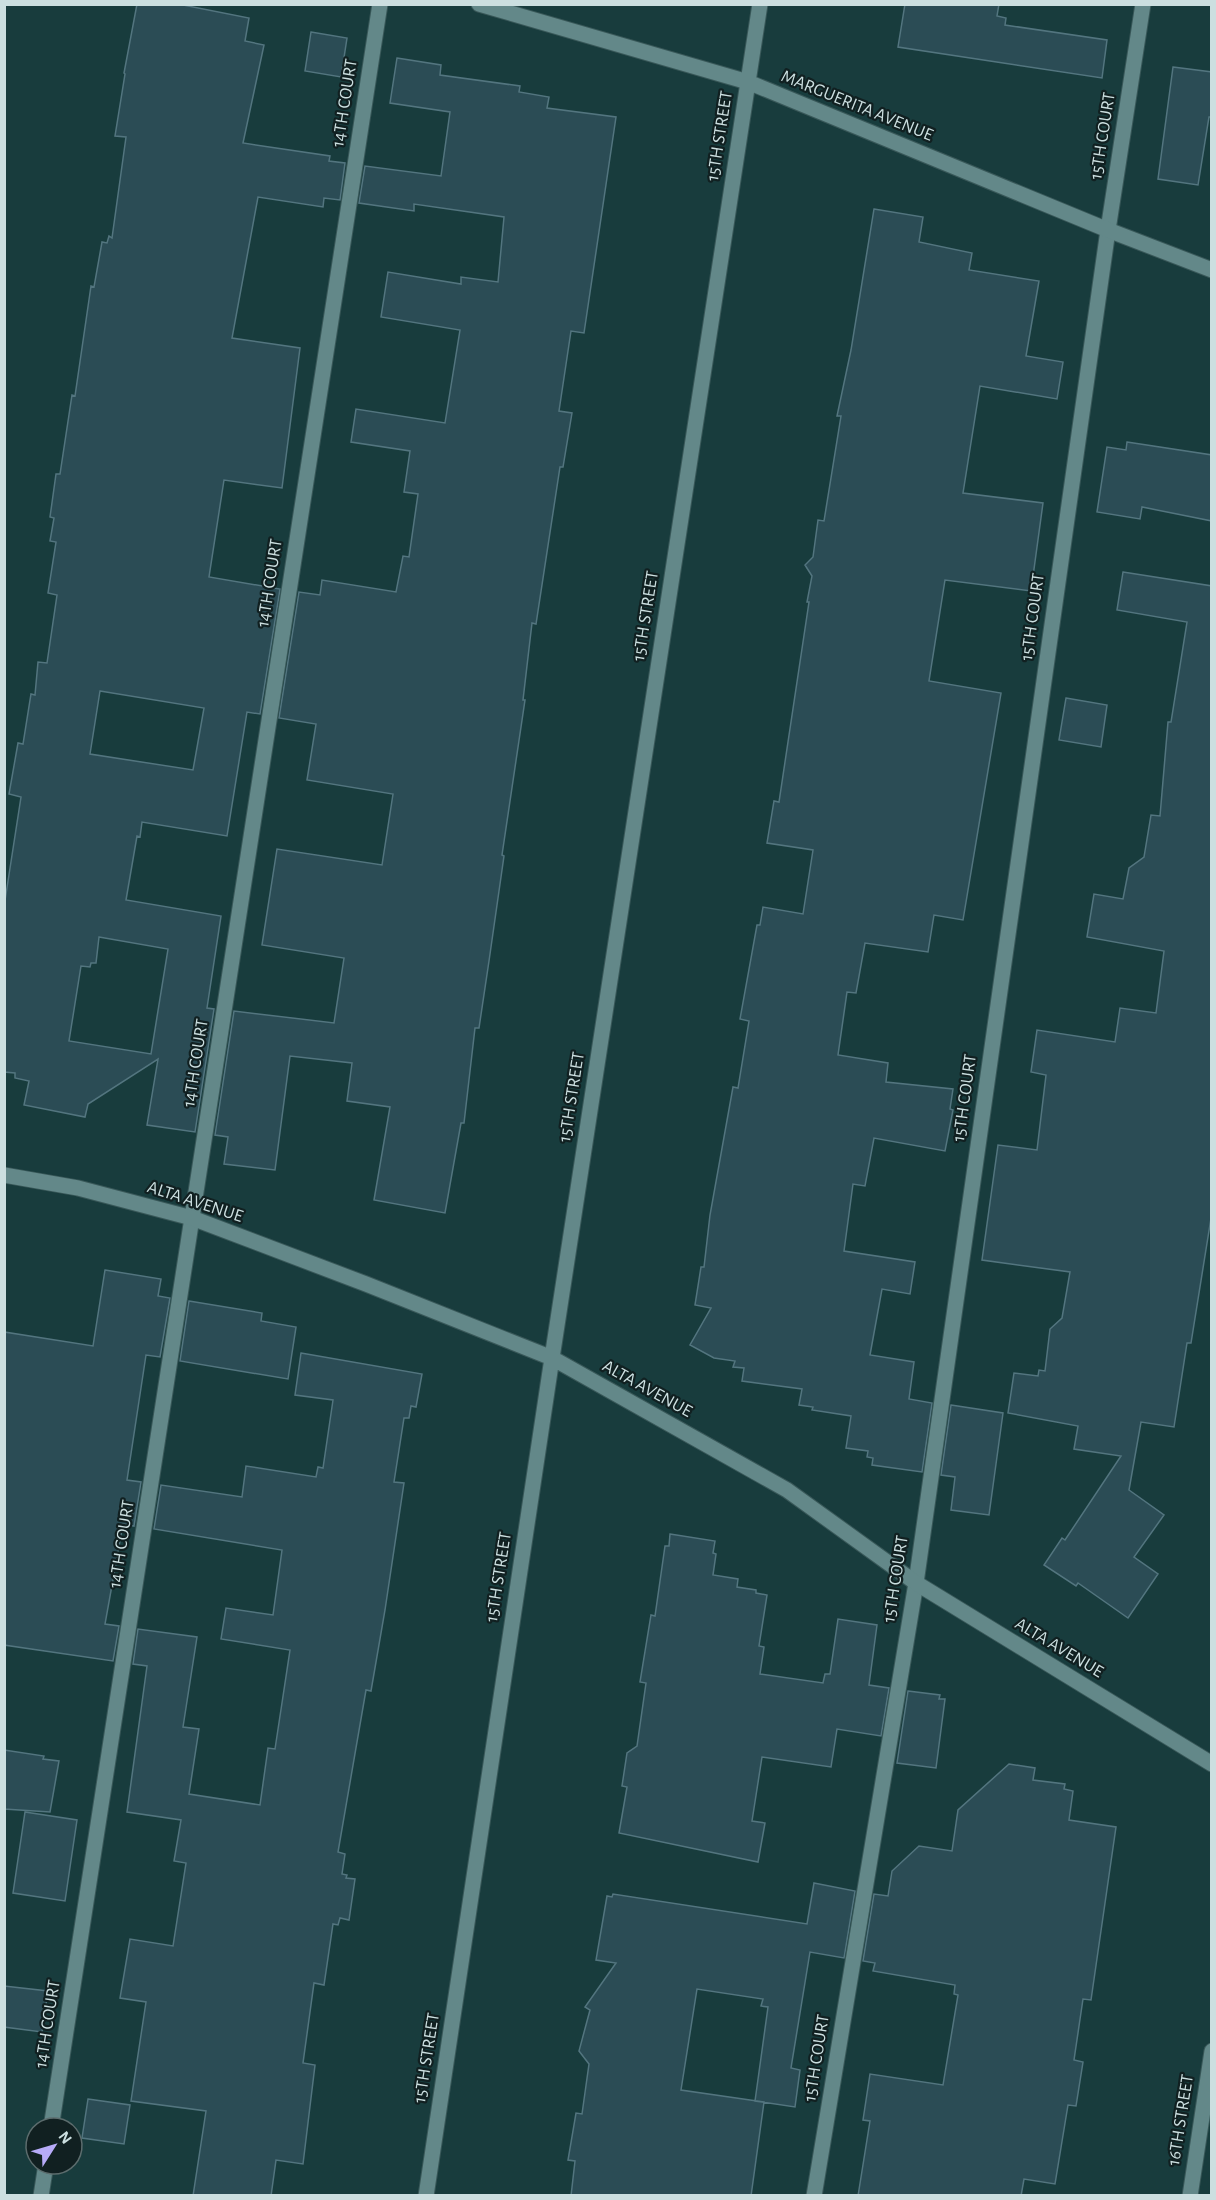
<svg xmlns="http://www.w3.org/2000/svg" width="1216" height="2200" font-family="'Alegreya Sans',sans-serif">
<rect width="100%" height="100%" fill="#183c3d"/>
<path fill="#2b4c55" stroke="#53757f" stroke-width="1.5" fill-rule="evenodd" d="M137,4H178L249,18L245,41L264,45L243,143L330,156L329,161L345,163L340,200L324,198L323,207L258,197L232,338L300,348L282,488L224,480L209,577L280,589L260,714L247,712L227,836L142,822L140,837L137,836L126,900L221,916L207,1008L214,1009L195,1132L147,1125L158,1059L88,1104L85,1117L24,1105L29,1081L15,1078V1073L4,1072V907L21,797L9,794L18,743L23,744L31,694L35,695L38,662L47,663L57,595L48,593L56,542L50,541L54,518L50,517L56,474H60L72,395L75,396L91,286L94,287L102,242L107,243L109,236L112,238L126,137L115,136L125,74L124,73ZM100,691L204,708L193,770L90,754ZM99,937L168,949L151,1054L69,1041L81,966L90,967L91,963H96Z
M905,4H999L997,16L1006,18L1005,25L1107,40L1102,78L898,47Z
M311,32L347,38L341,77L305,71Z
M397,58L441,65L440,75L520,86L519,92L549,97L547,108L616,117L584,333L571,331L559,411L572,413L563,467H560L536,624L532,623L523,700H525L502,855L504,856L489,961L479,1028H475L464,1123H461L445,1213L374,1200L390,1107L347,1101L352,1063L290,1056L275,1170L224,1164L228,1137L215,1135L234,1011L334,1023L344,958L262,945L277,849L382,865L393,794L307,780L316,724L279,718L299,592L320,595L322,580L396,592L403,556L409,557L418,494L404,492L410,451L351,442L356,409L445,423L460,330L381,317L388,272L461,284V277L498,282L504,217L414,204V211L359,203L365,166L441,176L450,112L390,103Z
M1173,67L1212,72V117H1209L1198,185L1158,179Z
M874,209L923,217L919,242L972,253L969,270L1039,281L1026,356L1063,362L1057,399L980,386L963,493L1043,503L1031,591L945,580L929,681L1001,693L963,920L934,915L928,952L865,943L856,993L847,992L838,1055L888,1063L886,1082L953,1089L950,1109L953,1110L945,1151L874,1138L865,1186L853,1184L844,1251L915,1262L910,1294L882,1289L870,1355L914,1362L909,1399L932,1403L922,1472L872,1465L873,1458L867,1457L868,1451L846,1448L851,1416L812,1410L813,1407L799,1405L802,1389L742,1381L744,1368L733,1367L735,1361L714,1358L690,1345L711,1308L695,1305L701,1267H704L710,1215L733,1087L738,1088L749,1021L740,1019L757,925H760L763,907L803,914L813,850L767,843L774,801L779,802L809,602H807L812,576L805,565L813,557L818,520L824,521L841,416H837L851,350Z
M1127,442L1212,455V521L1142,507L1140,519L1097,512L1107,447L1126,450Z
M1123,572L1212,586V1212L1191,1343H1187L1174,1427L1141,1422L1129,1490L1164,1515L1134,1557L1158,1574L1128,1618L1078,1583L1076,1586L1044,1565L1062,1538L1065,1540L1121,1456L1074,1449L1078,1426L1008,1413L1014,1373L1038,1376L1039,1370L1045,1371L1050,1329L1062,1318L1070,1272L982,1260L998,1145L1037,1150L1046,1075L1031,1072L1037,1030L1115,1042L1120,1008L1156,1013L1164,951L1087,937L1094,894L1123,899L1129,868L1144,857L1151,815L1160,816L1168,722H1171L1187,622L1117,610Z
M1066,698L1107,705L1101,747L1059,740Z
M105,1270L161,1279L158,1296L170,1298L160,1357L146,1355L127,1480L141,1482L134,1526L123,1524L105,1624L119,1626L113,1661L4,1645V1332L93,1346Z
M189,1301L262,1313L261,1321L296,1327L288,1379L180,1361Z
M301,1353L422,1374L416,1407L411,1406L409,1418H404L394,1482L404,1483L385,1610L371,1691L366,1690L338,1852L345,1854L342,1874L347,1875L346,1878L355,1879L349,1920L340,1918L338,1925L333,1924L324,1985L314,1983L303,2063L315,2065L303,2164L276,2160L271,2196H193L206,2111L131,2101L146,2002L120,1998L130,1939L173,1946L186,1863L174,1861L181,1820L127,1812L147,1666L133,1664L138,1629L197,1637L183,1727L199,1729L189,1794L260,1805L268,1748L275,1749L290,1650L221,1639L226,1608L273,1615L282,1550L154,1529L161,1485L242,1497L246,1466L316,1477L318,1467L323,1468L333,1400L295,1395Z
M951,1405L1003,1413L989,1515L951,1510L955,1477L941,1475Z
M670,1534L715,1541L713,1553L716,1554L713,1575L738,1579L737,1587L756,1590V1593L767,1595L759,1646L764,1647L760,1674L823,1683L825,1674H830L838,1619L877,1625L869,1685L889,1688L881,1736L837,1729L831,1767L762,1757L752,1821L765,1823L758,1862L619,1833L627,1787L622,1786L627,1753L637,1746L646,1683L640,1682L651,1615L655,1616L665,1546H669Z
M908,1691L940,1695L939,1699H945L936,1768L897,1763Z
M4,1750L44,1756L43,1759L59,1761L50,1812L4,1809Z
M1009,1764L1035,1768L1033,1780L1065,1784L1064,1789L1073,1791L1069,1820L1116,1827L1091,2000L1083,1999L1074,2060L1083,2062L1076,2106L1068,2105L1055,2184L1024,2179L1021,2196H858L870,2121L863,2120L870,2074L943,2085L958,1995L954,1994L955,1985L873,1971L875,1963L863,1961L874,1894L888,1896L892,1871L919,1846L952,1851L958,1810Z
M25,1812L77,1820L65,1901L13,1893Z
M814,1883L855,1891L844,1958L810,1952L791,2068L800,2070L795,2107L755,2101L768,2007L761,2006L763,1999L697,1989L681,2090L764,2102L751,2196H571L575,2161L568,2160L576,2113L582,2114L589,2064L579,2051L590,2010L585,2007L616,1963L596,1960L607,1896L612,1897L613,1894L807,1924Z
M4,1986L48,1991L42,2032L4,2027Z
M88,2099L130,2105L124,2144L82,2138Z"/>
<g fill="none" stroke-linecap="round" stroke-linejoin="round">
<defs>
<path id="lane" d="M51,2128L380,4
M41,2196L46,2164
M814,2196L916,1583L1108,230L1143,4"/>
<path id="street" d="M479,4L748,82L1108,230L1212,270
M4,1175L78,1188L192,1218L366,1284L552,1358L787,1490L916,1583L1212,1764
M426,2196L552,1358L760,4
M1190,2196L1212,2051"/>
</defs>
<use href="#lane" stroke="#395859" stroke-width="17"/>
<use href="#street" stroke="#395859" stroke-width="17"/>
<use href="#lane" stroke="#638889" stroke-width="15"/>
<use href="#street" stroke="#638889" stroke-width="15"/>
</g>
<g text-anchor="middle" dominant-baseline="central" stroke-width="4.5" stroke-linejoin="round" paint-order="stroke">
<g font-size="18" fill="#ccdfe0" stroke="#112021">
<text transform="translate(345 103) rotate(-81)">14TH COURT</text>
<text transform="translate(857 106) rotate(22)">MARGUERITA AVENUE</text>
<text transform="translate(720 136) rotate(-81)">15TH STREET</text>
<text transform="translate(1103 136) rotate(-81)">15TH COURT</text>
<text transform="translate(270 583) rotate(-81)">14TH COURT</text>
<text transform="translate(646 616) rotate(-81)">15TH STREET</text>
<text transform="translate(1033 617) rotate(-82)">15TH COURT</text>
<text transform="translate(196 1063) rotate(-81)">14TH COURT</text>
<text transform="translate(572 1097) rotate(-81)">15TH STREET</text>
<text transform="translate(965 1098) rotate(-82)">15TH COURT</text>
<text transform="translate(195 1202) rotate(18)">ALTA AVENUE</text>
<text transform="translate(647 1389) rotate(29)">ALTA AVENUE</text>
<text transform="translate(122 1544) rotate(-81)">14TH COURT</text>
<text transform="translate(499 1577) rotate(-81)">15TH STREET</text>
<text transform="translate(896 1579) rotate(-81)">15TH COURT</text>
<text transform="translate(1059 1648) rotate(31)">ALTA AVENUE</text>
<text transform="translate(48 2024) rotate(-81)">14TH COURT</text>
<text transform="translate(427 2058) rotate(-81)">15TH STREET</text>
<text transform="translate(817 2058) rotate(-81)">15TH COURT</text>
<text transform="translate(1181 2120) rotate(-81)">16TH STREET</text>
</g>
</g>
<rect width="1216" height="2200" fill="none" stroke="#ccdfe0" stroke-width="12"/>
<g transform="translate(54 2146) rotate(53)"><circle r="28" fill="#112021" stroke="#5c6c6d" stroke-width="1.5"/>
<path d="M0-4.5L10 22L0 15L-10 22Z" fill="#b7abf8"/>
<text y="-9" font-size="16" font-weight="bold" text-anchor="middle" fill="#ccdfe0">N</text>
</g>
</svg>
